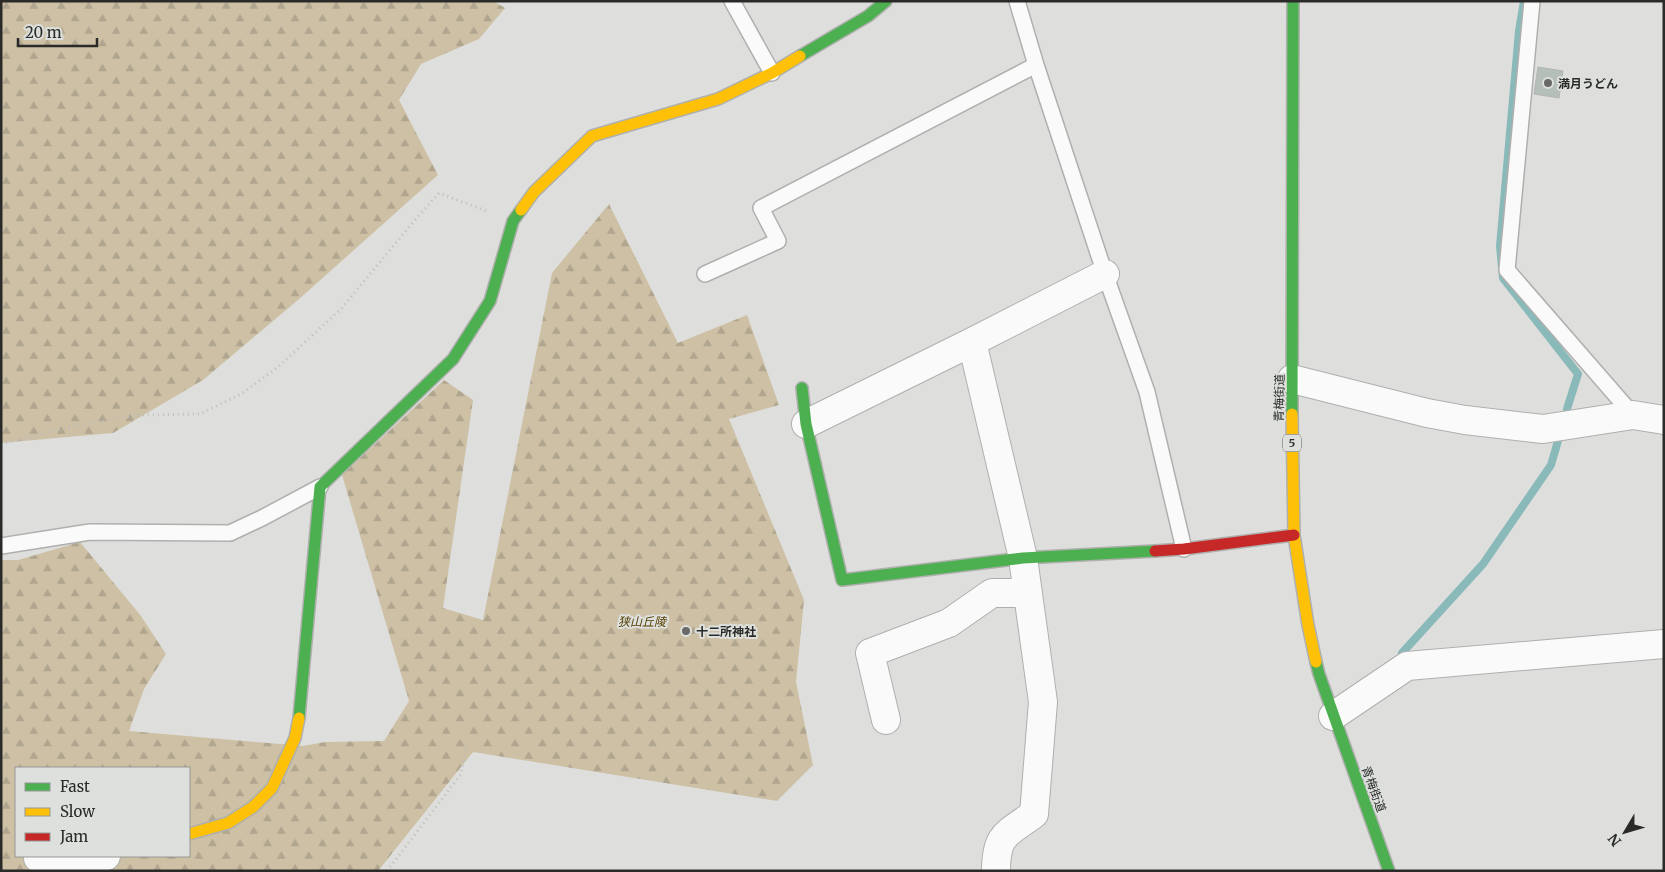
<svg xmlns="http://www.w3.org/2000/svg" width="1665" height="872" font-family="Merriweather,'Noto Sans JP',serif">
<defs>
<pattern id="forest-firs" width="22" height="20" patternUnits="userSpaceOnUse" patternTransform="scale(1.25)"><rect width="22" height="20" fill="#cdc0a5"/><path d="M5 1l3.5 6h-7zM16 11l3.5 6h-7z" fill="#b0a58e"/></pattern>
</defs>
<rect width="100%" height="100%" fill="#dedfdd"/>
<path fill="url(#forest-firs)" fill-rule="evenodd" d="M1,1H493L505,8L479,39L421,64L399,100L438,175L298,300L203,380L113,433L1,443Z
M609,204L678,343L747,315L779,405L729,419L804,600L796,682L813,765L777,801L473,752L378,871H1V560H18L80,542L141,616L166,654L144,689L129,731L303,746L325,742L384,741L409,701L342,475L444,380L473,400L443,608L483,620L552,273ZM16,768H189V856H16Z"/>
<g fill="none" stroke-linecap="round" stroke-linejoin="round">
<path stroke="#8ab9b9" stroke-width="8" d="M1524,1L1519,31L1500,246L1503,278L1578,374L1567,409
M1402,653L1483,564L1551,465L1560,434"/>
</g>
<path fill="#b4bfba" stroke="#b3b4b3" d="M1538,67L1563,71L1559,98L1534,94Z"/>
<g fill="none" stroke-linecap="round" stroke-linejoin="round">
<defs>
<path id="lane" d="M732,1L772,73
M1017,1L1036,65L1105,274L1147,392L1184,549
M1532,1L1507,270L1633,415
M705,274L778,241L761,208L1036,65
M1,546L90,532L230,533L262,518L320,487"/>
<path id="street" d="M972,342L1023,558L1043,702L1034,814C1007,834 996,834 996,871
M1292,379L1427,413L1465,420L1543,429L1633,415L1664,420
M806,424L972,342L1105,274
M1333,716L1407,666L1664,644
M886,720L870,653L949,623L992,593H1028
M38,858L96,859L106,856"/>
<path id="fast" d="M800,56L868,16L886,1
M802,388L806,424L842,580L1023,558L1155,551
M1292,414L1293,1
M1316,662L1319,674L1389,871
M299,718L320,487L453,359L490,301L513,221L521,210"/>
<path id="slow" d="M521,210L534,192L592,136L718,99L772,73L800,56
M1292,414L1294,535L1308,625L1316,662
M189,834L228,823L253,807L272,788L295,738L299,718"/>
<path id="jam" d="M1155,551L1184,549L1294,535"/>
</defs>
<use href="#lane" stroke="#afb0ae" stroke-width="18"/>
<use href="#street" stroke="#afb0ae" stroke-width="30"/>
<use href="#fast" stroke="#afb0ae" stroke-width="14"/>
<use href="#slow" stroke="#afb0ae" stroke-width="14"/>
<use href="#jam" stroke="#afb0ae" stroke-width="14"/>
<path stroke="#bebebe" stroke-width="3" stroke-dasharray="1 4" stroke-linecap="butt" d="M1,444L69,427L137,415L200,414L241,394L277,368L341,309L409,227L439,193L489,212
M387,871L461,774L467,741"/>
<use href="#lane" stroke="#fafafa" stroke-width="15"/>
<use href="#street" stroke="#fafafa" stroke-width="28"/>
<use href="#fast" stroke="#4caf50" stroke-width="11"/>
<use href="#slow" stroke="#ffc107" stroke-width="11"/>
<use href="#jam" stroke="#c62828" stroke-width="11"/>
</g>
<g fill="#696a68" stroke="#dde0dc" stroke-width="2">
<circle cx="1548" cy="83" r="5"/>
<circle cx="686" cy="631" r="5"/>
</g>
<g text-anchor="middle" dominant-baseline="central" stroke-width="4" stroke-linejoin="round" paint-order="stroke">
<rect fill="#dde0dc" stroke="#60615f" stroke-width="1" x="1283" y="434.5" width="18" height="17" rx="4"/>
<g font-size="11" font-weight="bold" fill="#2a2b29">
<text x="1292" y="443">5</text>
</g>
<g font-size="12" font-weight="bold" fill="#2a2b29" stroke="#dde0dc" text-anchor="start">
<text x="1558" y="83">満月うどん</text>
<text x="696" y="631">十二所神社</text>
</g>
<g font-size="12" fill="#2a2b29" stroke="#dde0dc">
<text transform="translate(1279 398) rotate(-89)">青梅街道</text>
<text transform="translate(1374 789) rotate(70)">青梅街道</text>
</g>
<g font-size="12" font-style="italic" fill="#563d00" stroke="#dde0dc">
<text x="642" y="621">狭山丘陵</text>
</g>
</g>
<rect width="1665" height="872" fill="none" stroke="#2a2b29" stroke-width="5"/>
<rect x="15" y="767" width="175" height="90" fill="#dde0dc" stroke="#959894"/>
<rect x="25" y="783" width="25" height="8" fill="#4caf50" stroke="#959894"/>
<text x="60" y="792" font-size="15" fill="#2a2b29">Fast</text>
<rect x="25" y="808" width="25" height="8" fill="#ffc107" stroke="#959894"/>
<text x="60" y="817" font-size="15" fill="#2a2b29">Slow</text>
<rect x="25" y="833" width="25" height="8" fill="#c62828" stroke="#959894"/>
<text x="60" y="842" font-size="15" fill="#2a2b29">Jam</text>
<g transform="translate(1625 832) rotate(232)" stroke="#dde0dc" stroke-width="4" paint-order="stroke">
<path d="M0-4L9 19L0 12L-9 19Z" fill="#2a2b29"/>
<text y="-8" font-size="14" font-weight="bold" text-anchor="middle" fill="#2a2b29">N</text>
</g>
<path d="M18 38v8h79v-8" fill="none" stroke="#2a2b29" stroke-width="2.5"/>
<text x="25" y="38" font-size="15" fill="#2a2b29" stroke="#dde0dc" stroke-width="4" paint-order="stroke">20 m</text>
</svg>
